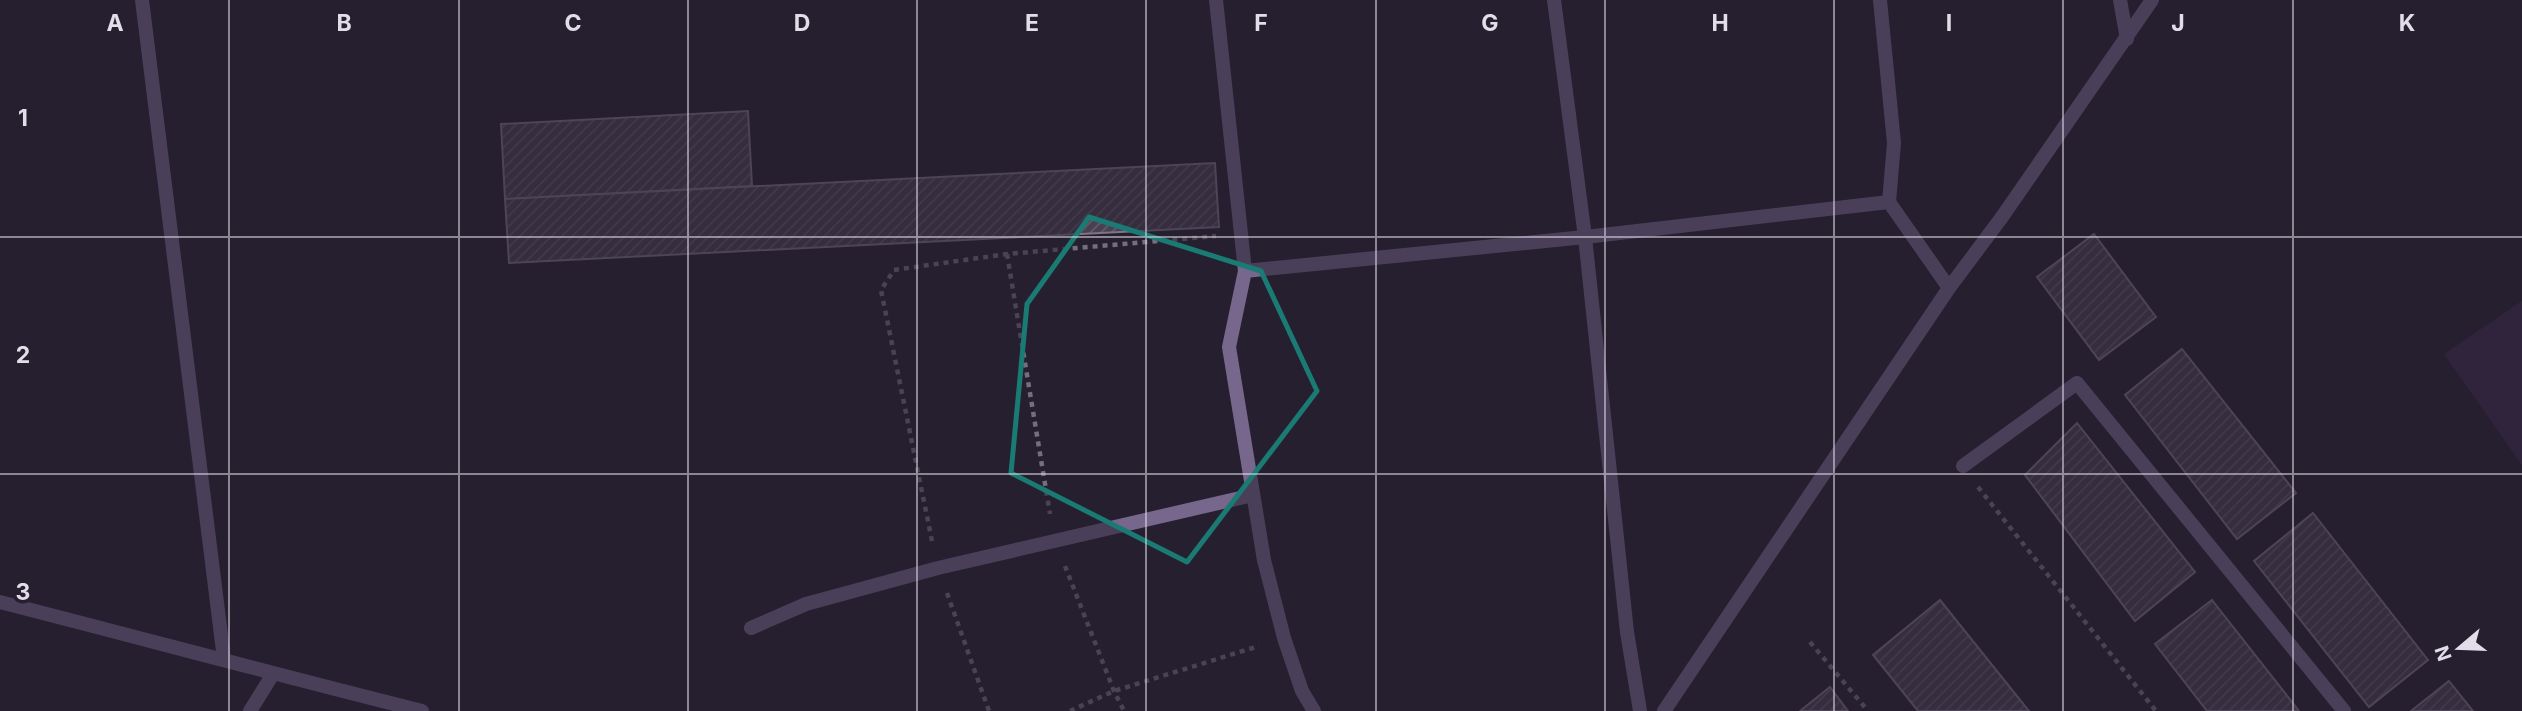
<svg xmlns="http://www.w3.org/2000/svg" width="2522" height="711" font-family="Inter,sans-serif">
<defs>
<pattern id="building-hatch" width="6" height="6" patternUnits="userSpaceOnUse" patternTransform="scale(1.75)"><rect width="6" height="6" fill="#494152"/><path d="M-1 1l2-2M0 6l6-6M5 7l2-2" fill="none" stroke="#635c6b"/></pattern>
</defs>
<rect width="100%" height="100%" fill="#261f2f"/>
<path fill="#3c2b4f" d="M2522,301V465L2444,354Z"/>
<path fill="url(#building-hatch)" stroke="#7c7487" stroke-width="2" d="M748,111L752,186L505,199L501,124Z
M1215,163L1219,227L509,263L505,199Z
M2094,234L2156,317L2099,360L2037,277Z
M2182,349L2296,493L2237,539L2125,395Z
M2077,423L2195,572L2135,621L2025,475Z
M2313,513L2428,660L2369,707L2254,561Z
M1940,600L2029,711H1918L1873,655Z
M2212,600L2299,711H2207L2155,644Z
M2449,681L2473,711H2411Z
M1830,687L1848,711H1800Z"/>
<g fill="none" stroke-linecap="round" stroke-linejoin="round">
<path stroke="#756f7d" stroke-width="4.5" stroke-dasharray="5 5" stroke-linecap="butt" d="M1007,254L1050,514
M1978,487L2156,711
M932,541L881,290L894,270L1007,254L1216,236
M1065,566L1114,691L1124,711
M947,593L989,711
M1810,642L1868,711
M1070,711L1114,691L1259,646"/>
<path stroke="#77678c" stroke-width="14" d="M1963,466L2077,383L2344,711"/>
<path stroke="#77678c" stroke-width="14" d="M142,0L224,659
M1216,0L1245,271L1229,347L1264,560L1284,638L1302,691L1314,711
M1554,0L1585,237L1627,632L1640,711
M1880,0L1894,143L1889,202L1949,288
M2120,0L2127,39
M1245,271L1585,237L1889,202
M0,602C141,638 281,676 422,711
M751,628L806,604L938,568L1253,495
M250,711L273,674
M1664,711L1949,288L2002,217L2152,0"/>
</g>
<path d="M0 0H2522V711H0ZM1089,217L1261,271L1317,391L1187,562L1011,473L1027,304Z" fill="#261f2f" fill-opacity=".55" fill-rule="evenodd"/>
<path fill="none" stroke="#1a7b74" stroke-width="5" stroke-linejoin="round" d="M1089,217L1261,271L1317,391L1187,562L1011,473L1027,304Z"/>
<path fill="none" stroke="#e2dde8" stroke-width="2" stroke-opacity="0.55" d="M229,0V711M459,0V711M688,0V711M917,0V711M1146,0V711M1376,0V711M1605,0V711M1834,0V711M2063,0V711M2293,0V711M0,237H2522M0,474H2522"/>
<g font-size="23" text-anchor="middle" font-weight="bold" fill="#e2dde8" stroke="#261f2f" stroke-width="7" stroke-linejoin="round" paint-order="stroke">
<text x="115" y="31">A</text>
<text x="344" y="31">B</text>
<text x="573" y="31">C</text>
<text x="802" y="31">D</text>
<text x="1032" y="31">E</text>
<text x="1261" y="31">F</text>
<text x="1490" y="31">G</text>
<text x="1720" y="31">H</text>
<text x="1949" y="31">I</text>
<text x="2178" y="31">J</text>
<text x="2407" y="31">K</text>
<text x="23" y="126">1</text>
<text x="23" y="363">2</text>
<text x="23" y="600">3</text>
</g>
<g transform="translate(2459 648) rotate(251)" stroke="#261f2f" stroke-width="5" paint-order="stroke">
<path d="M0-5L12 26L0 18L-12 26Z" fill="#e2dde8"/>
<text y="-10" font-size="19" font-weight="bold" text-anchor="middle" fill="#e2dde8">N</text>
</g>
</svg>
